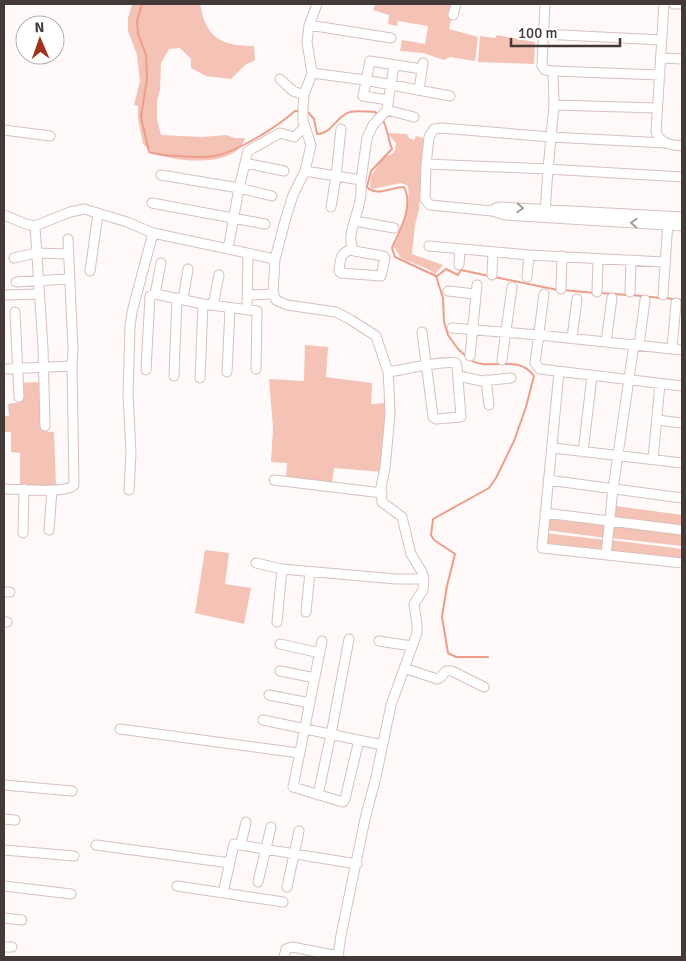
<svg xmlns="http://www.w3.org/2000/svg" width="686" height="961" font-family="Signika,sans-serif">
<rect width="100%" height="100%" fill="#fffaf9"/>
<path fill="#f5c2b6" d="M132,4H200C206,38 221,46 254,46L255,60L245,65L231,79L206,76L191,68V59L180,48L169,49L161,63L160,90L157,100V119L161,135L202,137L226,135L235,138H245C238,168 174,163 152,152C149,150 146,147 143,144C141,130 137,121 138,106L134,105L140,81L137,55L128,31V18Z
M375,4H454L449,29L478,37L475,61L450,57L444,60L423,53L400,51L402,40L425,44L428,26L398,21L397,26L388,24L389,15L373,10Z
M497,35L535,42L534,64L478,62L480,36L495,38Z
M389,133L407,134L409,138L414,140L416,136L424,138L419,210L415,225L412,254L443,265L435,274L428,269L401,258L394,247C403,227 411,208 408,186L401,183L373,189L370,187L371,176L384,156C393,156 396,151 396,143L389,135Z
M305,345L328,347L326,377L372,383L371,404L386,403L382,472L334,468L332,483L286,479L287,463L271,462L273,428L269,379L304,381Z
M41,382L43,431L54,432L56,485L20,487V453L11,452V432H4V416H9L8,404L21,402L20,383Z
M616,506L682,515V527L614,519Z
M547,519L607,525L606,538L546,530Z
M612,525L682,533V546L611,538Z
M545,533L605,540V552L544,545Z
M611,540L682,549V561L610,553Z
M205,550L229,553L225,584L251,588L244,624L195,613Z"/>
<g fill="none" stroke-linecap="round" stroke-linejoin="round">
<path stroke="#ed9e8b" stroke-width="2" d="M142,4L137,21L138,34L146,55L147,79L141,117L149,152C159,155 169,156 179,156C191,157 203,158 214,156C237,152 277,127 295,111H300
M307,111L314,119L317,134C332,134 336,116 350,112C357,110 367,112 375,112L379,116
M382,119C388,128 388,140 392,149L371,171L367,187C376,197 392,187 404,187C414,206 400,230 392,248L395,257L436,276L443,298L444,322L448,335L458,349L467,357
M437,276L446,269L458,275L461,270L489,276
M494,277L558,290
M563,290L595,293
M600,293L628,295
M632,295L660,298
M665,298L682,300
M470,360C491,372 517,353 534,376L526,407L514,441L496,478L489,488L433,519L431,535L434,540L455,554L446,590L447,586L442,617L448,653L456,657H488"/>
<defs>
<path id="minor" d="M317,4L309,25L307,42L312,73L304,95L303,108V121L311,145L305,171L293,195L285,221L275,259L273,293L276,300L287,305L336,312L351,320L376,336L388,372L389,388L390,415L385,468L381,487L382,502L402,517L411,554L422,572L424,579L423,590L414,604L417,624V633L391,705L376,777L365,819L341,935L338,957
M664,4L656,132C661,144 671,145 682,146
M674,4H682
M453,15L456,4
M309,25L391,38
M543,34L661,40
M661,58L682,59
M553,71L660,75
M312,73L365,80L450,96
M280,79L293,91L304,95
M419,90L423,63
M388,100L363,96L370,61L422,69
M554,105L657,108
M387,110L414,117
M4,130L50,136
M245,163L284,171
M426,164L548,169L554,105L553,71L545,70L542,66L545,4
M305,171L361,180L367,138L373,125L387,110L394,65
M161,175L239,188L272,196
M152,203L265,224
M331,207L336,176L341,129
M492,211L430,205L425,199L426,166L429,137L434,129L442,128L551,137L665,143
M545,213L548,169L682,177
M4,215L26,224L35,226L70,212L84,209L127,222L153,233L275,259
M682,217L501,207L496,208L492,211L505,215L682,226
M355,221L394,228
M35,226L43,348L45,426
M429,246L529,255L664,262
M228,249L239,188L248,151L280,133L294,137L305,127
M352,249C339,254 341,257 339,271L341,273L381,276L385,258L383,256L354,251C345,237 358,215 360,200C362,193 361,186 361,180
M14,258L36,253L68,254
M459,265L460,249
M90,271L98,213
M492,275L493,252
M527,277L529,255
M16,282L68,279
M561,289L562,256
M448,291L475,294
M597,292L598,259
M630,292L631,260
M155,294L203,304L257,311L256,369
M544,294L535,363L540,369L682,386
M4,295L39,294
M247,295L274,294
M663,295L668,221
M183,299L188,269
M213,305L219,275
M247,310L248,254
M15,312L19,397
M452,328L539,335L682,350
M572,338L577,299
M606,342L612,298
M639,345L645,300
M672,349L676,303
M470,356L477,285
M502,360L512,287
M4,369L72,366
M146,370L150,296L155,294L161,263
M227,372L230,309
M388,372C403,370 443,360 456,363L457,367L461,417L436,419L433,417L422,332
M559,372L542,548L682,563
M174,376L177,298
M458,376L482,381L511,378
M200,378L203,304
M486,380L489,405
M657,420L682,423
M553,448L682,463
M583,452L592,376
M653,459L660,384
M274,480L382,493
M548,480L682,498
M4,489C18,489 66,494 74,485L72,366L73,349L68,239
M129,490L131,453L128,394L130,327L132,312L153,233
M545,513L682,530
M49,530L52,490
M23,533L24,489
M606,555L613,489L634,344
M256,563L282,569L396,579H424
M4,592H10
M306,612L310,572
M4,622H7
M277,622L282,569
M322,641L293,787L343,802L345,799L359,740
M379,641L412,646
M280,644L320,653
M404,668L437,679L440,678L446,671H452L484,687
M280,671L315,678
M269,695L310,703
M263,720L382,745
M120,729L299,753
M4,785L72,791
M318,795L331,734L349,639
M4,819L15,820
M241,844L246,822
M96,845L230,863
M4,850L74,856
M258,882L271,827
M4,886L71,894
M177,886L283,902
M287,887L299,831
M223,893L234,844L357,864
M4,918L22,920
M4,947H12
M284,957L286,949L292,947L339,956"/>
</defs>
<use href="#minor" stroke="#d6c1bc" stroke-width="11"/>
<use href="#minor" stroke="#fff" stroke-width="9"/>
</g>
<defs><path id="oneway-chevron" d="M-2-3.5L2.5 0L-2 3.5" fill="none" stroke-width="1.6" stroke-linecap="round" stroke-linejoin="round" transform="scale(1.25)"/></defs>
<g stroke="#a19c9c">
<use href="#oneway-chevron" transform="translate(520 208) rotate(3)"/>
<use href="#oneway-chevron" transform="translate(634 223) rotate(-177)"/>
</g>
<rect width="686" height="961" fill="none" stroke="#433a38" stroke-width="10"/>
<g transform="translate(40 40) rotate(358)"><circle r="24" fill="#ffffff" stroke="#b4b0af"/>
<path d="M0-4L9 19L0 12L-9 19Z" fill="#9d341c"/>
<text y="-8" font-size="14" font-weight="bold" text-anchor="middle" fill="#433a38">N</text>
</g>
<path d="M511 38v8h109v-8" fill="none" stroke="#433a38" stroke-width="2.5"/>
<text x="518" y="38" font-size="15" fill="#433a38" stroke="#ffffff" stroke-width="4" paint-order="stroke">100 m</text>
</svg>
